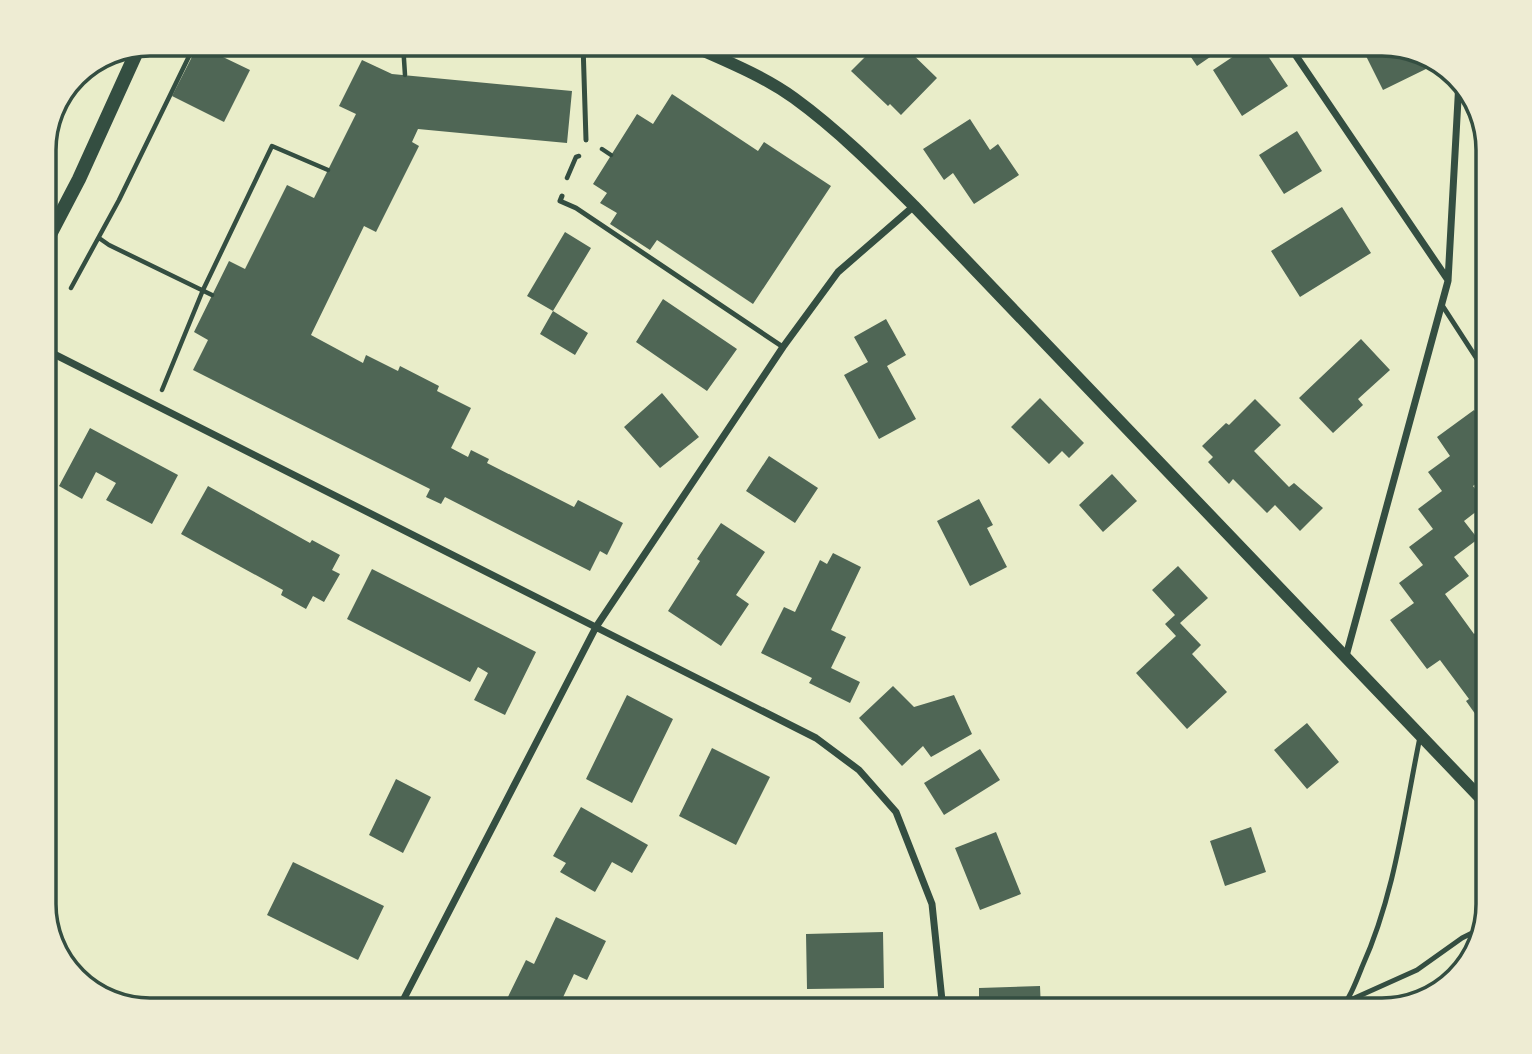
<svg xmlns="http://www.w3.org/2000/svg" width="1532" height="1054" font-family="'Asap Condensed',sans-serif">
<rect width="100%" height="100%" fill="#e9edc9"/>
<path fill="#4f6655" d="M878,44H902L937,78L901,115L890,104L888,106L851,71Z
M1182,44H1229L1197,66Z
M1252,44H1260L1288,86L1242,116L1213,70Z
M1314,44H1335L1320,53Z
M1360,44H1382L1423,56L1428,68L1383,90Z
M198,45L250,70L224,122L172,96Z
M362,60L392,74L572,91L567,143L418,129L412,142L419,146L376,232L364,226L311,335L363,363L366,355L398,371L400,366L439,386L437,391L471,408L451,448L468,457L471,450L489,459L487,463L574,507L578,500L623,523L607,555L600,551L590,571L445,497L441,504L426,497L430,489L193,370L208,340L194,332L229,261L245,269L287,185L314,198L356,114L339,106Z
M672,94L758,151L764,142L831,186L753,304L657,240L650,250L610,224L617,213L600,203L607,193L593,184L637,114L653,124Z
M970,119L990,150L998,144L1019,175L974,204L953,173L944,180L923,149Z
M1297,131L1322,171L1284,194L1259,155Z
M1342,207L1371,253L1300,297L1271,251Z
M565,232L591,248L553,311L527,296Z
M1488,280V295L1481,284Z
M663,299L737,349L707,391L636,342Z
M553,311L588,333L575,355L540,334Z
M886,319L906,355L887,366L916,419L879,439L844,375L868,362L854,337Z
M1361,339L1390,370L1358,399L1363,405L1333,433L1299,398Z
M662,393L699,437L660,468L624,427Z
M1040,398L1084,443L1069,458L1062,451L1049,464L1011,427Z
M1255,399L1281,425L1254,451L1289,487L1294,483L1323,508L1300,531L1275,505L1267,513L1233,479L1229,484L1208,462L1213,457L1202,446L1226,423L1229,425Z
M1474,410L1488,429V475L1473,486L1486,504L1464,521L1478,539L1454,557L1469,576L1445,594L1474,634L1488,623V732L1466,701L1469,699L1440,660L1427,669L1390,620L1414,603L1399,583L1423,565L1409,547L1433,529L1418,509L1442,491L1428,472L1450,456L1437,437Z
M44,414L52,419L44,435Z
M90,428L178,475L152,524L106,500L116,483L96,472L82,499L59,486Z
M769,456L818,488L795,523L746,491Z
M1112,474L1137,501L1103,532L1079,505Z
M208,486L310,543L312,540L340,555L332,570L340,574L324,602L313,596L306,609L281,595L283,590L181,534Z
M979,499L993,525L987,528L1007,567L970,586L937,521Z
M721,523L765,552L736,595L749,604L721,646L668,611L700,561L697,559Z
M833,553L861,567L831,630L846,637L831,668L860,682L850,703L809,683L812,678L761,653L784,607L795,612L820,560L827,564Z
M1178,566L1208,598L1180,623L1201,645L1192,654L1227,692L1187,729L1136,673L1176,636L1165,624L1175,615L1152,590Z
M372,569L536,652L505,715L474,700L488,673L478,667L470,682L347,619Z
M893,686L914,707L954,695L972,734L931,757L923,746L902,766L859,718Z
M627,695L673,719L632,803L586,779Z
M1307,723L1339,762L1307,789L1274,750Z
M712,748L770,777L736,845L679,816Z
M980,749L1000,780L944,815L924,783Z
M396,779L431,797L403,853L369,835Z
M581,807L648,845L632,873L612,862L595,892L560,872L566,863L553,856Z
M1251,827L1266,872L1225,886L1210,841Z
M996,832L1021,894L980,910L955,848Z
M293,862L384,906L358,960L267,915Z
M556,917L606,941L587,980L574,974L557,1010H515L504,1005L526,960L534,964Z
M883,932L884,988L807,989L806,934Z
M1040,986L1041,1010H979V988Z
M1441,990L1435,996L1394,1007V1005Z
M280,998L305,1010H274Z"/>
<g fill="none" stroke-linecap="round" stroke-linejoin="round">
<path stroke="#344e41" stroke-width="4.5" d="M403,44L405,75
M602,149L611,155
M567,178L576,157L579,156
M99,238L109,245L212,295
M71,288L119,200L195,44
M162,390L203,290L272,146L328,170"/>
<path stroke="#344e41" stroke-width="5" d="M583,44L586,140
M562,196L560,201L576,208L783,347
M1442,305L1488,376
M1348,1001L1417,970L1462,938L1480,929
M1340,1010C1350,998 1356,982 1362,967C1395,894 1404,815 1420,737"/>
<path stroke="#344e41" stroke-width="7" d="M1288,44L1448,280
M44,349L816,738L859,770L896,812L932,904L943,1010
M1346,656L1448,281L1459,81
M398,1010L596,627L783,347L838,272L914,206"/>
<path stroke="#344e41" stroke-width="12" d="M688,44C724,60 762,75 794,98C838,130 876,168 914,206L1488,806"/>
<path stroke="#344e41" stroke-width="14" d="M44,246L79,179L138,49"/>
</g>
<path d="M0 0H1532V1054H0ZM150 56H1382A94 94 0 0 1 1476 150V904A94 94 0 0 1 1382 998H150A94 94 0 0 1 56 904V150A94 94 0 0 1 150 56Z" fill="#eeecd3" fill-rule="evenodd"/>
<path fill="none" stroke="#344e41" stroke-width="3.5" d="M150 56H1382A94 94 0 0 1 1476 150V904A94 94 0 0 1 1382 998H150A94 94 0 0 1 56 904V150A94 94 0 0 1 150 56Z"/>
</svg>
